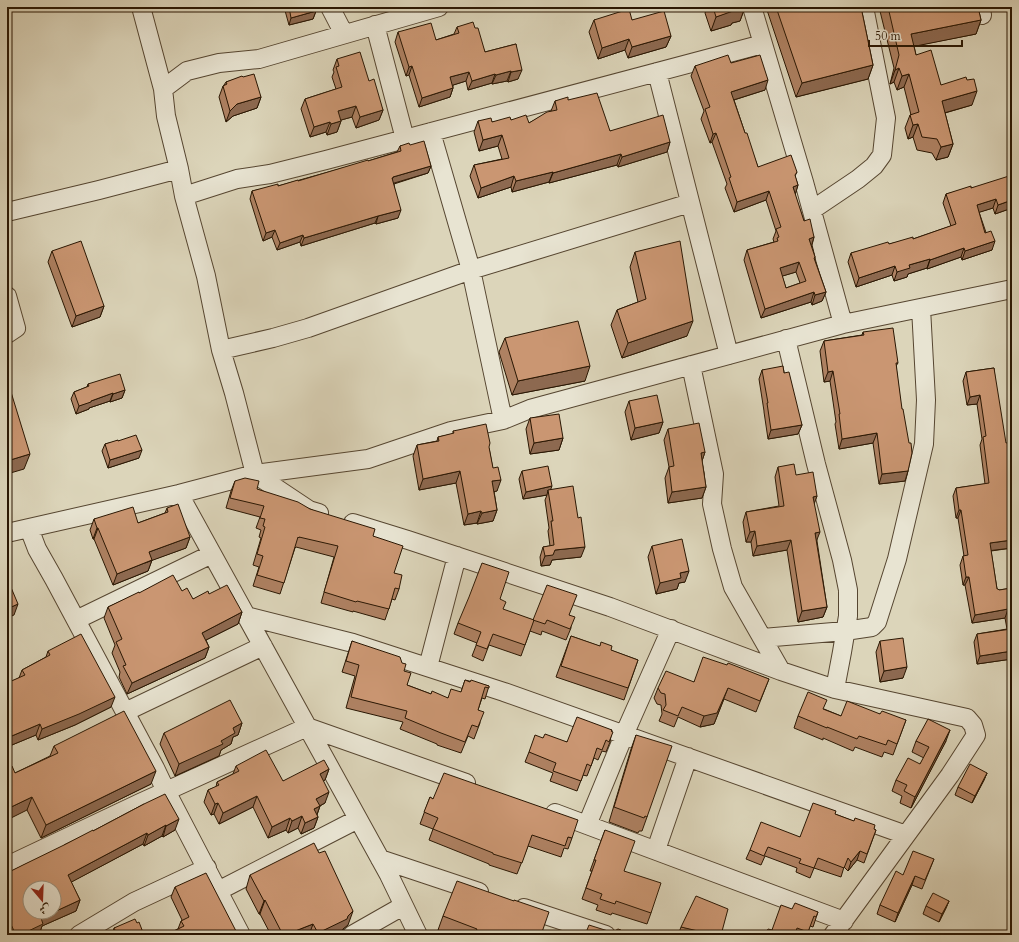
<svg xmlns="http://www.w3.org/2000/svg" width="1019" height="942" font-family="Cardo,Amiri,serif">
<rect width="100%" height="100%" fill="#dcd5ba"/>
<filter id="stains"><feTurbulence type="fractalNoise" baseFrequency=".005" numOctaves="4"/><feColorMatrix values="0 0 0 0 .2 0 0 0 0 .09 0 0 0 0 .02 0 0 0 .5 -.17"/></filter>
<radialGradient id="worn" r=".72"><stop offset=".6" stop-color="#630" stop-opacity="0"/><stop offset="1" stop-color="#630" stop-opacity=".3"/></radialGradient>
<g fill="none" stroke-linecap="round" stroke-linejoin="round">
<defs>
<path id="minor" d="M141,7L163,89
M330,7L344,34
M752,7L804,182L843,324
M980,7L982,15
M375,25L405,139
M657,72L729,355
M431,132L471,270L503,420
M184,196L237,179L270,174L326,160L763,44
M812,210L858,179L874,166L882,155L886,118L864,7
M7,212L99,190L179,169
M7,296L16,328L7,334
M786,339L816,464L842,560L848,590V616L842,652L835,689
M221,350L273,338L308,328L471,270L690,203
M691,365L714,474L712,504L722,549L733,587L781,671
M179,494L389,875L418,935
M319,513L309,510L255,474L234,393L221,350L206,276L184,196L179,169L166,116L163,89L187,71L219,63L259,59L439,7
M353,523L408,540L610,607L781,671L835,689L967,718L973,725L976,735L950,775L833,935
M29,528L179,494L255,474L368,459L451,431L503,420L530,409L843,324L1012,289
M7,533L29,528L37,549L54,579L155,768L166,791L241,935
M246,616L353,643L504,692L906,835
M76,620L212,554
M762,638L845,631L872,627L877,622L897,559L924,444L926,400L921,308
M428,667L457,556
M125,712L263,646
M555,813L587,825L844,921
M587,825L624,735L671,629
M656,850L688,757
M380,859L479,892
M7,866L140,803L307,727L466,783
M218,891L358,819
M524,908L606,935
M79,935L134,902L207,868
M352,935L403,906"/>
</defs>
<use href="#minor" stroke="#564631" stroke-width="20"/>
<use href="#minor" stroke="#e8e4d2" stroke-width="18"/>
</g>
<path fill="#ae8162" stroke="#2a1703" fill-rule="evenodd" d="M284,7H315L316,11L313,19L289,25Z
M707,7H745L740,21L732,23L731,25L711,31L705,13Z
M766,7H861L873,65L868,79L796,97Z
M879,7H978L981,20L976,34L914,46L916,55L941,85L972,105L945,113L953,144L948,157L936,160L932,153L917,150L913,137L908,139L905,128L910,115H911L904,87L897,90L894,82L890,84L894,68Z
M594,20H632L671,36L666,47L628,58L625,50L598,59L589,32Z
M457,27L475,28L485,52L516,44L518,79L508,82L507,81L492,84V83L468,90L466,81L453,85V88L450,97L419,107L409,75L406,76L395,42L398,32L436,40L454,34Z
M337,59L369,81L383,110L379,120L356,128L352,117L341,120V121L337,132L327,135L326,132L310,137L301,109L305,99L336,89L332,77L334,72L333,70Z
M731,63L765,90L734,100L745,133L758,167L797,172L795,176L798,185L795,195L804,221L814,237L812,245L815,257V260L826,292L822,301L812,305L811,302L761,318L744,260L747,250L774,242L773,239L776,231L766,200L734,212L725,188L727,184L712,142L710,143L701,119L704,111L691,76L695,66ZM796,272L800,283L786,288L782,276Z
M243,77L261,97L257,108L233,116L226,122L219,97L223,86L224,85L226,82Z
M568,100L610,131L670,142L667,152L618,167L617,165L549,183V182L512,192L511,187L478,198L470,176L474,165L502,159L498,146L479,151L474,132L478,121L492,122L511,120L529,123L551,111L555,101Z
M410,145L431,166L428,173L394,184L398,218L376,224L375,223L301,246L300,242L277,250L272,237L263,241L250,199L252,191L278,186L368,161L397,152L400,146Z
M1012,185V208L995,214L993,208L979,212L992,250L962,260L961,257L927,269V268L908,274L907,277L894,281L892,275L856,287L848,262L851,253L889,244L913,239L951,226L943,203L946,194L971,188Z
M52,251L104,306L100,317L72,327L48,262Z
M635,252L687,336L622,358L611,325L617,310L638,302L630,267Z
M863,332L898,363L896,366L908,471L905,481L879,484L873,443L839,449L835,424L836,422L830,381L824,382L820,351L824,341L862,335Z
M505,338L585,381L512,395L499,352Z
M994,368L1008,516L1012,548L991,551L997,589L999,590L1012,588V659L977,664L974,642L977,634L1007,629L1005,618L972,623L965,585H963L960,565L963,556H964L958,518H956L953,496L956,488L985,484L980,445L982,439L977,404L967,405L963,381L966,372Z
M762,370L784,373L802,425L798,434L768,439L764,412V411L759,379Z
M88,384L125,390L122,398L110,402V401L89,408V409L76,414L71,399L74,392L87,387Z
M629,401L663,422L659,433L631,440L625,412Z
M530,418L563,438L559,450L530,454L526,429Z
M668,429L705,452L702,461L706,487L702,498L668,503L665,478L669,467L664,440Z
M453,431L489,448L497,491H494L497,510L493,521L477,524V523L464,525L456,483L419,490L413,456L417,445L437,441L438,437L453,434Z
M118,441L139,458L108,468L102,451L105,444Z
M778,467L796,475L817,496L814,503L817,541L827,607L823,617L798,622L787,550L753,556L751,542H746L743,522L746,512L779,506L775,477Z
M522,471L551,490L581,557L552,560L550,565L541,566L540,557L543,547L550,546L548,531L549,528L545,500L547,495L523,499L519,479Z
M235,481L310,509L373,536L394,573L399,589L395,600L392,599L385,620L353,611V612L321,603L334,557L296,547L295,548L280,594L253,586L259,567L253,565L261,538L259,537L261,530L256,528L260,517L226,508L231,491Z
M167,508L190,537L186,548L152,560L148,571L113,585L94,539H93L90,530L94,519L138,523L165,513Z
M652,546L685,582L679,583L677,589L656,594L648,557Z
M139,593L193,599L209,594L242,612L238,624L206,640L209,647L205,658L127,694L119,677L120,672L112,653L115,645L104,618L108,607Z
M500,599L503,610L533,620L570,615L571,628L566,640L542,631L541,635L530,631L521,656L489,645L483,661L472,656L477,643L454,634L458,623Z
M571,636L638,660L624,700L556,677Z
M352,641L404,671L407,685L431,694L448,698L461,692L465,680L489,686L485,699L482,698L478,710L480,723L474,739L468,736L461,753L437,745V744L400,729L403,722L346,708L355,676L342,672Z
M880,641L903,678L880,682L876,652Z
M48,651L111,707L75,725L38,740L36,735L7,747V683L19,678L22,670L46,657Z
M727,665L769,679L756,712L724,699L714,724L700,727L678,717L674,727L659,721L662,714L661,705L657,704L654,698L658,688L694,682Z
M824,709L841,716L880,714L906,720L893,755L884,752L882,757L855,747L853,751L823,738V740L794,728L798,716Z
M242,723L238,735L233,737L231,744L221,750L219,756L175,776L160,744L164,733Z
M612,730L610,742L606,752L602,751L598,760L594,758L587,776L583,775L577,791L550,781L553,773L525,762L529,752L543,738L567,742Z
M636,735L647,817L642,831H639L638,833L609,822L631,749Z
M916,741H946L911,808L900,803L902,796L892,791L896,780L920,764L924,758L912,752Z
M54,746L151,784L41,838L27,810L15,773L50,756Z
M236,766L283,781L329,769L325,780L323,781L325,803L320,806L317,815L318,817L314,828L301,834L298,828L288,833L286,830L268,838L253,807L219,824L214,814L211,815L204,802L208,790L216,787L217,782L233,774Z
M987,773L984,780L972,803L955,795L958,787Z
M430,797L433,799L572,838L568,849L564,848L561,857L528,846L517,874L489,865V864L429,840L433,829L420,824Z
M144,804L175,830L163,837L162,836L144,846L143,844L71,882L80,900L76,911L42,926L39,935H7V873L64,846V845L93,831Z
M835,814L876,830L864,863L857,860L848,871L844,867L841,877L814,868L810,878L796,872L797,868L765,856L761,865L746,859L750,850L800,837Z
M605,830L624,871L651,913L647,924L612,913L611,915L596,910L598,905L582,899L592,871H590Z
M934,859L922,889L912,885L895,922L877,914L880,905L903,875Z
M250,875L348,925L343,929L342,933L337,935H271L260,914H259L246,889Z
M175,887L236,931L234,935H166L178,929L181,921L182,920L171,897Z
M949,901L946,908L939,922L923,914L926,906Z
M792,909L818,912L813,927L810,926L807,935H765L772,930Z
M443,916L541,935H452L438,930Z
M137,923L144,935H112L114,928Z
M681,927L721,935H678Z"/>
<path fill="#8d6950" stroke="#2a1703" d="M739,7H745L740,21L732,23L731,25L711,31L716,17L736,9Z
M316,11L313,19L289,25L291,18Z
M981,20L976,34L906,48L911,34Z
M671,36L666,47L628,58L632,47Z
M629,39L625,50L598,59L602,48Z
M873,65L868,79L796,97L802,83Z
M412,66L409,75L406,76L409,67Z
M899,68L894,82L890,84L895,70Z
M522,70L518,79L508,82L511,72Z
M511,71L507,81L492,84L496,75Z
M469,72L466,81L447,87L450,77Z
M495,74L492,83L468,90L472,81Z
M909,74L904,87L897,90L902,76Z
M768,80L765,90L727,102L731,92Z
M453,88L450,97L419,107L422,98Z
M977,91L972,105L937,115L942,101Z
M261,97L257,108L233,116L226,122L230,111L237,104Z
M356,106L352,117L334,122L338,111Z
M383,110L379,120L356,128L360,117Z
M341,121L337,132L327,135L331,124Z
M330,122L326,132L310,137L314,127Z
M918,124L913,137L908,139L913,125Z
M716,133L712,142L710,143L713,134Z
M502,135L498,146L479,151L483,140Z
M670,142L667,152L618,167L622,157Z
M953,144L948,157L936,160L941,147Z
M621,154L617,165L549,183L553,173Z
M431,166L428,173L391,184L389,186L393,177Z
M553,172L549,182L512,192L516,181Z
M514,176L511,187L478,198L481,188Z
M798,185L795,195L793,187Z
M769,191L766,200L734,212L737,202Z
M996,199L993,208L974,214L977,205Z
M1012,200V208L995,214L998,205Z
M401,210L398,218L376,224L378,216Z
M378,216L375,223L301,246L304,238Z
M275,230L272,237L263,241L266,233Z
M303,235L300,242L277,250L280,243Z
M814,237L811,247L809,239Z
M995,241L992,250L962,260L965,251Z
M964,248L961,257L927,269L930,260Z
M930,259L927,268L908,274L907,277L894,281L897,272L909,265Z
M799,262L796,272L776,278L780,268Z
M895,266L892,275L856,287L859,278Z
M814,292L811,302L761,318L765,309Z
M826,292L822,301L812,305L815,295Z
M104,306L100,317L72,327L76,316Z
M693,321L687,336L622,358L628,343Z
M590,366L585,381L512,395L518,381Z
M833,371L830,381L824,382L828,372Z
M125,390L122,398L110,402L113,394Z
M113,393L110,401L89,408V409L76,414L79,406L91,401Z
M980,395L977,404L967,405L970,397Z
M663,422L659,433L631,440L635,428Z
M802,425L798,434L768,439L771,430Z
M877,433L873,443L839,449L842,439Z
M563,438L559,450L530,454L534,443Z
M142,450L139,458L108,468L110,460Z
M705,452L701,464V453Z
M30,454L24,469L7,474V461Z
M460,471L456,483L419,490L423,479Z
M908,471L905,481L879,484L882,474Z
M501,480L497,491L488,493L492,481Z
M552,486L549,494L548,490L547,495L523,499L526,492Z
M706,487L702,498L668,503L672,492Z
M817,496L813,507V497Z
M497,510L493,521L477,524L482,513Z
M959,510H961L958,518H956Z
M481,511L477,523L464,525L468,514Z
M97,528H98L94,539H93Z
M755,531L751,542H746L750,532Z
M820,532L816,542L815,533Z
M190,537L186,548L145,563L149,552Z
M791,540L787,550L753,556L757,546Z
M1012,540V548L987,551L990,543Z
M585,547L581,557L552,560L550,565L541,566L545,556L555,550Z
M152,560L148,571L113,585L117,574Z
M689,571L685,582L679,583L677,589L656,594L660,583L680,573Z
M966,577H969L965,585H963Z
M18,604L14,615L7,618V609Z
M827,607L823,617L798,622L802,611Z
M1008,609L1005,618L972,623L975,615Z
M242,612L238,624L198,644L202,633Z
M209,647L205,658L127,694L132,683Z
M1012,651V659L977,664L980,656Z
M907,667L903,678L880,682L884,671Z
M728,688L714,724L700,727L704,716Z
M115,697L111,707L75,725L38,740L42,729Z
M242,723L238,735L233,737L231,744L221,750L219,756L175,776L179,764L221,741L233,728Z
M40,724L36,735L7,747V738Z
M950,730L946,741L911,808L915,797Z
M329,769L325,780L315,785L320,774Z
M156,771L151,784L41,838L46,825Z
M987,773L984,780L972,803L975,796Z
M329,792L325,803L312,810L316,799Z
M257,796L253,807L219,824L223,813Z
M32,797L27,810L7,820V809Z
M218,803L214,814L211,815L215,804Z
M320,806L316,817L314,809Z
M302,816L298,828L288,833L292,821Z
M318,817L314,828L301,834L305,823Z
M290,818L286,830L268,838L272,827Z
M179,819L175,830L163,837L166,826Z
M166,825L162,836L144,846L148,835Z
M147,833L143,844L64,886L68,875Z
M860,851L857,860L848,871L851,862Z
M915,876L912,885L895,922L898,913Z
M80,900L76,911L42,926L39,935H20L41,918Z
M265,900L260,914H259L264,901Z
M949,901L946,908L939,922L942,914Z
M353,911L348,925L343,929L342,933L337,935H317L318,933L348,916Z
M313,924L309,935H285Z
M236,931L234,935H226Z"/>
<path fill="#ca9672" stroke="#2a1703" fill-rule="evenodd" d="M289,7H315L316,11L291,18Z
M713,7H743L736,9V10L716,17Z
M776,7H861L873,65L802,83Z
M888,7H978L981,20L911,34L916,55L931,50L941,85L966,77L967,80L974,79L977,91L942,101L953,144L941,147L937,139L922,137L918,124L913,125L910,115L919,112L909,74L902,76L899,68L895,70L899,55Z
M629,9L632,20L664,11L671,36L632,47L629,39L602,48L594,20Z
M473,22L475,28H478L485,52L516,44L522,70L511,72V71L496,75L495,74L472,81L469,72L450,77L453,88L422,98L412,66L409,67L398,32L431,23L436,40L459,33L457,27Z
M360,52L369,81L374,79L383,110L360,117L356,106L338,111L341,121L331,124L330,122L314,127L305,99L342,87L336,67L339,66L337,59Z
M728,55L731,63L760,55L768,80L731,92L745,133H747L758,167L791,155L797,172L795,175L798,185L793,187L804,221L810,219L814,237L809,239L815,257L814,258L826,292L815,295L814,292L765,309L747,250L778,241L777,238L779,237L776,229L781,227L769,191L737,202L729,178L731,177L716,133L713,134L705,109L710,107L695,66ZM799,262L806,281L786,288L780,268Z
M254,74L261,97L237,104L230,111L223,86L227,84L226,82L242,76L243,77Z
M597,93L610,131L663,115L670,142L622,157L621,154L553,173V172L516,181L514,176L481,188L474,165L509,158L502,135L483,140L478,121L491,118L492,122L510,117L511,120L526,115L529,123L547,112L557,110L555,101L568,97V100Z
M424,141L431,166L393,177V178H392L401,210L378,216L304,238L303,235L280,243L275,230L266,233L252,191L278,184V186L298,180V181L368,160V161L401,151L400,146L409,143L410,145Z
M1009,176L1012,185V200L998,205L996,199L977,205L985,233L991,231L995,241L965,251L964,248L930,260V259L909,265L910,268L897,272L895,266L859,278L851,253L888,242L889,244L913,237V239L956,224L946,194L971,186V188Z
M81,241L104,306L76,316L52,251Z
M680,241L693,321L628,343L617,310L646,299L635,252Z
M578,321L590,366L518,381L505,338Z
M893,328L898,363H896L902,409H903L909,443H911L912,453L908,471L882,474L877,433L842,439L839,414H840L833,371L828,372L824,341L864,335L863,332Z
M783,366L784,373L789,372L802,425L771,430L767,403H768L762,370Z
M994,368L1006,443L1012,442V497L1008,516L1012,515V540L990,543L997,589H998L999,590L1012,588V651L980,656L977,634L1011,629L1008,609L975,615L969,577H966L963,556L968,555L961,510H959L956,488L989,483L983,437L986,436L980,395L970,397L966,372Z
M120,374L125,390L113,394V393L91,401V402L79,406L74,392L89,386L88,384Z
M7,379L30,454L7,461Z
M657,395L663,422L635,428L629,401Z
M559,414L563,438L534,443L530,418Z
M699,423L705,452L701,453L706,487L672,492L669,467L674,466L668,429Z
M486,424L490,443L489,447L493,468L498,467L501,480L492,481L497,510L482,513L481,511L468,514L460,471L423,479L417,445L439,441L438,437L454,433L453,431L458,430Z
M136,435L142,450L110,460L105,444L118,440V441Z
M794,464L796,475L813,472L817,496L813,497L820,532L815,533L827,607L802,611L791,540L757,546L755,531L750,532L746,512L784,506L778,467Z
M548,466L552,486L526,492L522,471Z
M245,478L259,481L257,489L298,502L310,509L375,529L373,536L403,546L394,573L402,575L399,589L395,588L389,609L357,601L356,602L324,592L338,546L299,537V538L298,537L284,583L257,575L263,556L257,554L265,527L263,526L265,519L260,518L264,506L230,498L235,481Z
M573,486L578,518L581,517L585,547L555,550L553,555L545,556L543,547L554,545L551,521H553L548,490Z
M178,504L190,537L149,552L152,560L117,574L98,528H97L94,519L133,507L138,523L168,512L167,508Z
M682,539L689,571L680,573L681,578L660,583L652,546Z
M482,563L509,572L500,599L506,602L503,609L534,620L525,645L493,634L487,649L476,645L481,632L458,623L469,597Z
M173,575L182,591L187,588L193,599L208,591L209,594L227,585L242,612L202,633L209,647L132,683L123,666L126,665L116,642L122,639L108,607L139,592V593Z
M7,578L18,604L7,609Z
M547,585L577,595L569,615L575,617L570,629L547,620L545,624L533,620Z
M81,634L115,697L79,714L42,729L40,724L7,738V683L25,675L22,670L50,655L48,651Z
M571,636L600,646L601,642L612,646L611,650L638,660L628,688L561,666Z
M903,638L907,667L884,671L880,641Z
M352,641L400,657L402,663L406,664L404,671L411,673L407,685L431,694L432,691L448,698L451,689L461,692L465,680L470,682L471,680L489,686V688L485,687L478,710L484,712L478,727L472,725L465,742L441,733L405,718L407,711L351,697L359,665L346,661Z
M703,657L727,665L728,663L769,679L760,701L728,688L717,713L704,716L682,707L678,716L663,710L666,705L665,694L661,693L658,688L666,671L694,682Z
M808,692L827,700L823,709L841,716L847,701L880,714L882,711L906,720L897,744L888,740L886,745L859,736L857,739L827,727V728L798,716Z
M230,700L242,723L233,728L235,733L221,741L223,744L179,764L164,733Z
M124,711L156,771L46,825L32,797L7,809V769L12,766L15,773L58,753L54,746Z
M577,717L612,730L611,731L613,732L609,742L606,740L602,750L597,748L591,766L587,764L581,781L553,771L556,763L529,752L535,735L543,738L545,734L567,742Z
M928,719L950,730L915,797L904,791L907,785L896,780L908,758L920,764L929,747L916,741Z
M636,735L672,746L647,817L645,816L644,818L614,807Z
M266,750L283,781L324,760L329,769L320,774L329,792L316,799L320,806L314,809L318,817L305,823L302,816L292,821L290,818L272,827L257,796L223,813L218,803L215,804L208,790L219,785L217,782L239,771L236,766Z
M970,764L987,773L975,796L958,787Z
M444,773L578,820L572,838L568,837L565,846L532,835L522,863L493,854V853L433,829L438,818L424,812L430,797L433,799Z
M165,794L179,819L166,826V825L148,835L147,833L68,875L80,900L41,918L43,924L20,935H16L7,916V873L23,865L64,845L93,830V831L144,804ZM30,888H54V912H30Z
M813,803L836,811L835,814L854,821L855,818L875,825L874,829L876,830L867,854L860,851L851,862L848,858L844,868L818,858L814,868L799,863L801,859L768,847L764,856L750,850L761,822L800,837Z
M605,830L635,841L624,871L661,883L651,913L616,901L615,904L600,899L602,894L586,888L596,860H594Z
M314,843L319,853L325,851L353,911L348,916L347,919L318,933L313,924L285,935H283L265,900L264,901L250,875Z
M913,851L934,859L925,880L915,876L898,913L880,905L896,871L903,875Z
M206,873L236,931L226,935H166L184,926L181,921L189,917L175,887Z
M457,881L514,901V900L549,912L541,935H474L477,929L443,916Z
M933,893L949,901L942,914L926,906Z
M696,896L728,909L721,935H715L681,927Z
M795,903L818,912L816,917L814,916L808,932L797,928L795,935H765L768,929L772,930L781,905L792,909Z
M135,919L137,923L139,922L144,935H114L117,934L114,928Z
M589,925L608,931L613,932L618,929L621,930L619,935H585Z"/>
<rect width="1019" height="942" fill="none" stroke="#dcd5ba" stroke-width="24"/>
<rect x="8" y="8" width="1003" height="926" fill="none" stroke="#2a1703" stroke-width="2"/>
<rect x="12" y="12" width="995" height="918" fill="none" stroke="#2a1703"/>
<g transform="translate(42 900) rotate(161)"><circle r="19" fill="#e8e4d2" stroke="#9c927f"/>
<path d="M0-3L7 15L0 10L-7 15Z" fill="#8f2418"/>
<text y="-6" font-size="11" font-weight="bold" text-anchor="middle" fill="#2a1703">ش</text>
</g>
<path d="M869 40v6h93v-6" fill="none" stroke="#2a1703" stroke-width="2"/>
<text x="875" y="40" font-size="12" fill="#2a1703" stroke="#e8e4d2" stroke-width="3" paint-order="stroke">50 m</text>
<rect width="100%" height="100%" filter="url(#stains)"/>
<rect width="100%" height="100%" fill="url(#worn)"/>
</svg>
